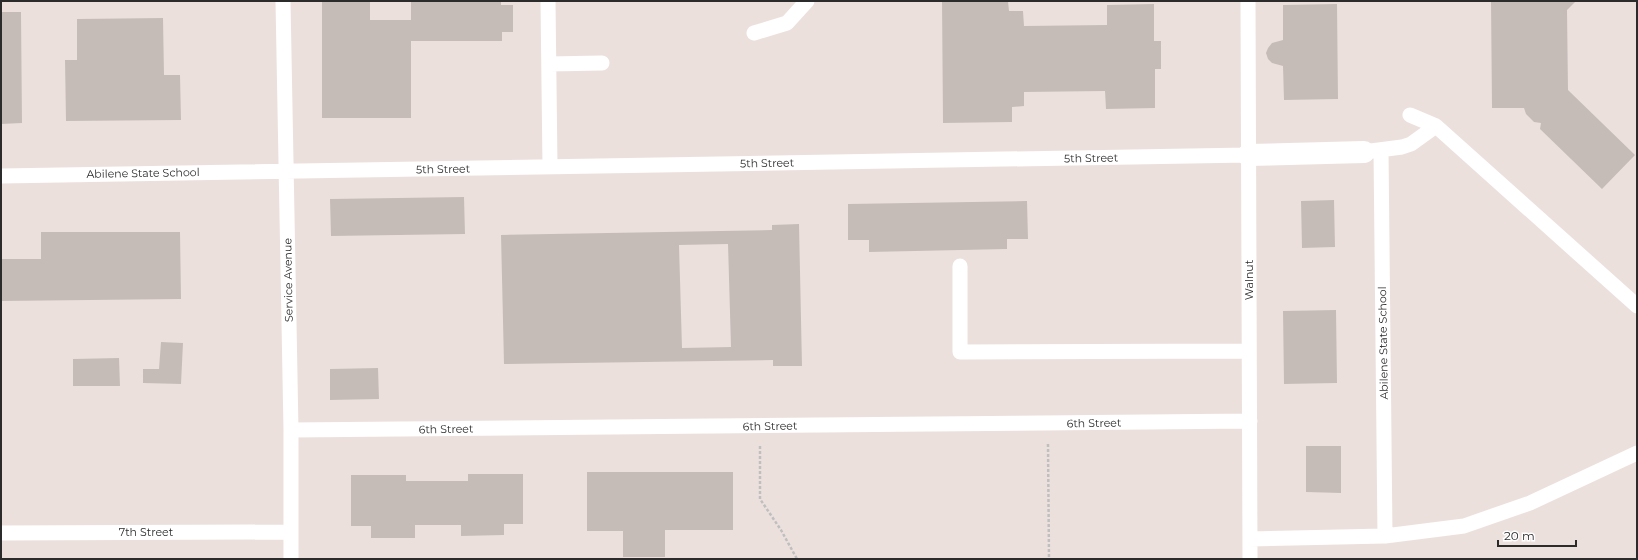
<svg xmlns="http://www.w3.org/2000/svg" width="1638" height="560" font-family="Montserrat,sans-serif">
<rect width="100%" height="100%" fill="#ece0dd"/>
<path fill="#c5bcb8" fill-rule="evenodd" d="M322,1H370V20H411V1H501V5H513V32H502V41H411V118H322Z
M942,1H1008L1009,11H1023L1024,26L1107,25V5L1154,4V41H1161V69H1155V108L1106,109L1105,91L1024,92V106L1012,107V122L943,123Z
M1491,1H1576L1567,10L1568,90L1635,155L1602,189L1540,129L1541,123L1534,122L1526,114L1524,108H1492Z
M1337,4L1338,99L1284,100L1283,66L1272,63L1268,59L1266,53L1268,48L1272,43L1283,40V5Z
M1,12H21L22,123L1,124Z
M163,18L164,75H180L181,120L66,121L65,60H77V19Z
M464,197L465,234L331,236L330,199Z
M1334,200L1335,247L1302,248L1301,201Z
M1027,201L1028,239H1007V249L869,252V240H848V204Z
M799,224L802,366H773V360L504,364L501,235L772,230V225ZM728,244L731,347L682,348L679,245Z
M41,232H180L181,299L1,301V259H41Z
M1336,310L1337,383L1284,384L1283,311Z
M161,342L183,343L181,384L143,383V369H159Z
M119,358L120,386H73V359Z
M378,368L379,399L330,400V369Z
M1306,446H1341V493L1306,492Z
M587,472H733V530H665V557H623V531H587Z
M468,474H523V524H504V535L461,536V525H415V538H371V526H351V475H406V481H468Z"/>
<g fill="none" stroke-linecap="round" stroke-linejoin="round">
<path stroke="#bfbfbf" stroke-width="2.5" stroke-dasharray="3 2" stroke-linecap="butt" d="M1048,444L1049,559
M760,446V499L781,530L797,559"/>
<path stroke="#fff" stroke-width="15" d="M283,1L291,430V559
M548,1L550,167
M1248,1L1250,559
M754,33L787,23L807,1
M549,64L602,63
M1410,115L1436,126
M1381,150L1385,536
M1371,151L1402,147L1411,144L1436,126L1637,306
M1,176L1248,155
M960,266V352L1249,351
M291,430L1250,421
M1,533L291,532
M1250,539L1385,536L1464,526L1530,503L1637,453"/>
<path stroke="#fff" stroke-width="22" d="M1248,155L1364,152"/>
</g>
<g text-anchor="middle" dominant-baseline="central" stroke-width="4" stroke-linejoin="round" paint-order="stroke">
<g font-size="11" fill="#2b2b2b" stroke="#fff">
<text transform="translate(1091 158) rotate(-1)">5th Street</text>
<text transform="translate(767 163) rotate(-1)">5th Street</text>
<text transform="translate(443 169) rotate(-1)">5th Street</text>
<text transform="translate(143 173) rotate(-1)">Abilene State School</text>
<text transform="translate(288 280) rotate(-91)">Service Avenue</text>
<text transform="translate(1249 280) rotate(-90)">Walnut</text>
<text transform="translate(1383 343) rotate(-91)">Abilene State School</text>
<text transform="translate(1094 423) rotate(-1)">6th Street</text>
<text transform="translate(770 426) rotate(-1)">6th Street</text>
<text transform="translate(446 429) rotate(-1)">6th Street</text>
<text x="146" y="532">7th Street</text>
</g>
</g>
<rect width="1638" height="560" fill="none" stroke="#2b2b2b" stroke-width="4"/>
<path d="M1498 540v6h78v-6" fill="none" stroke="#2b2b2b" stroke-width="2"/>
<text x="1504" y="540" font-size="12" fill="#2b2b2b" stroke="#ffffff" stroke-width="3" paint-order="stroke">20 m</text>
</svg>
